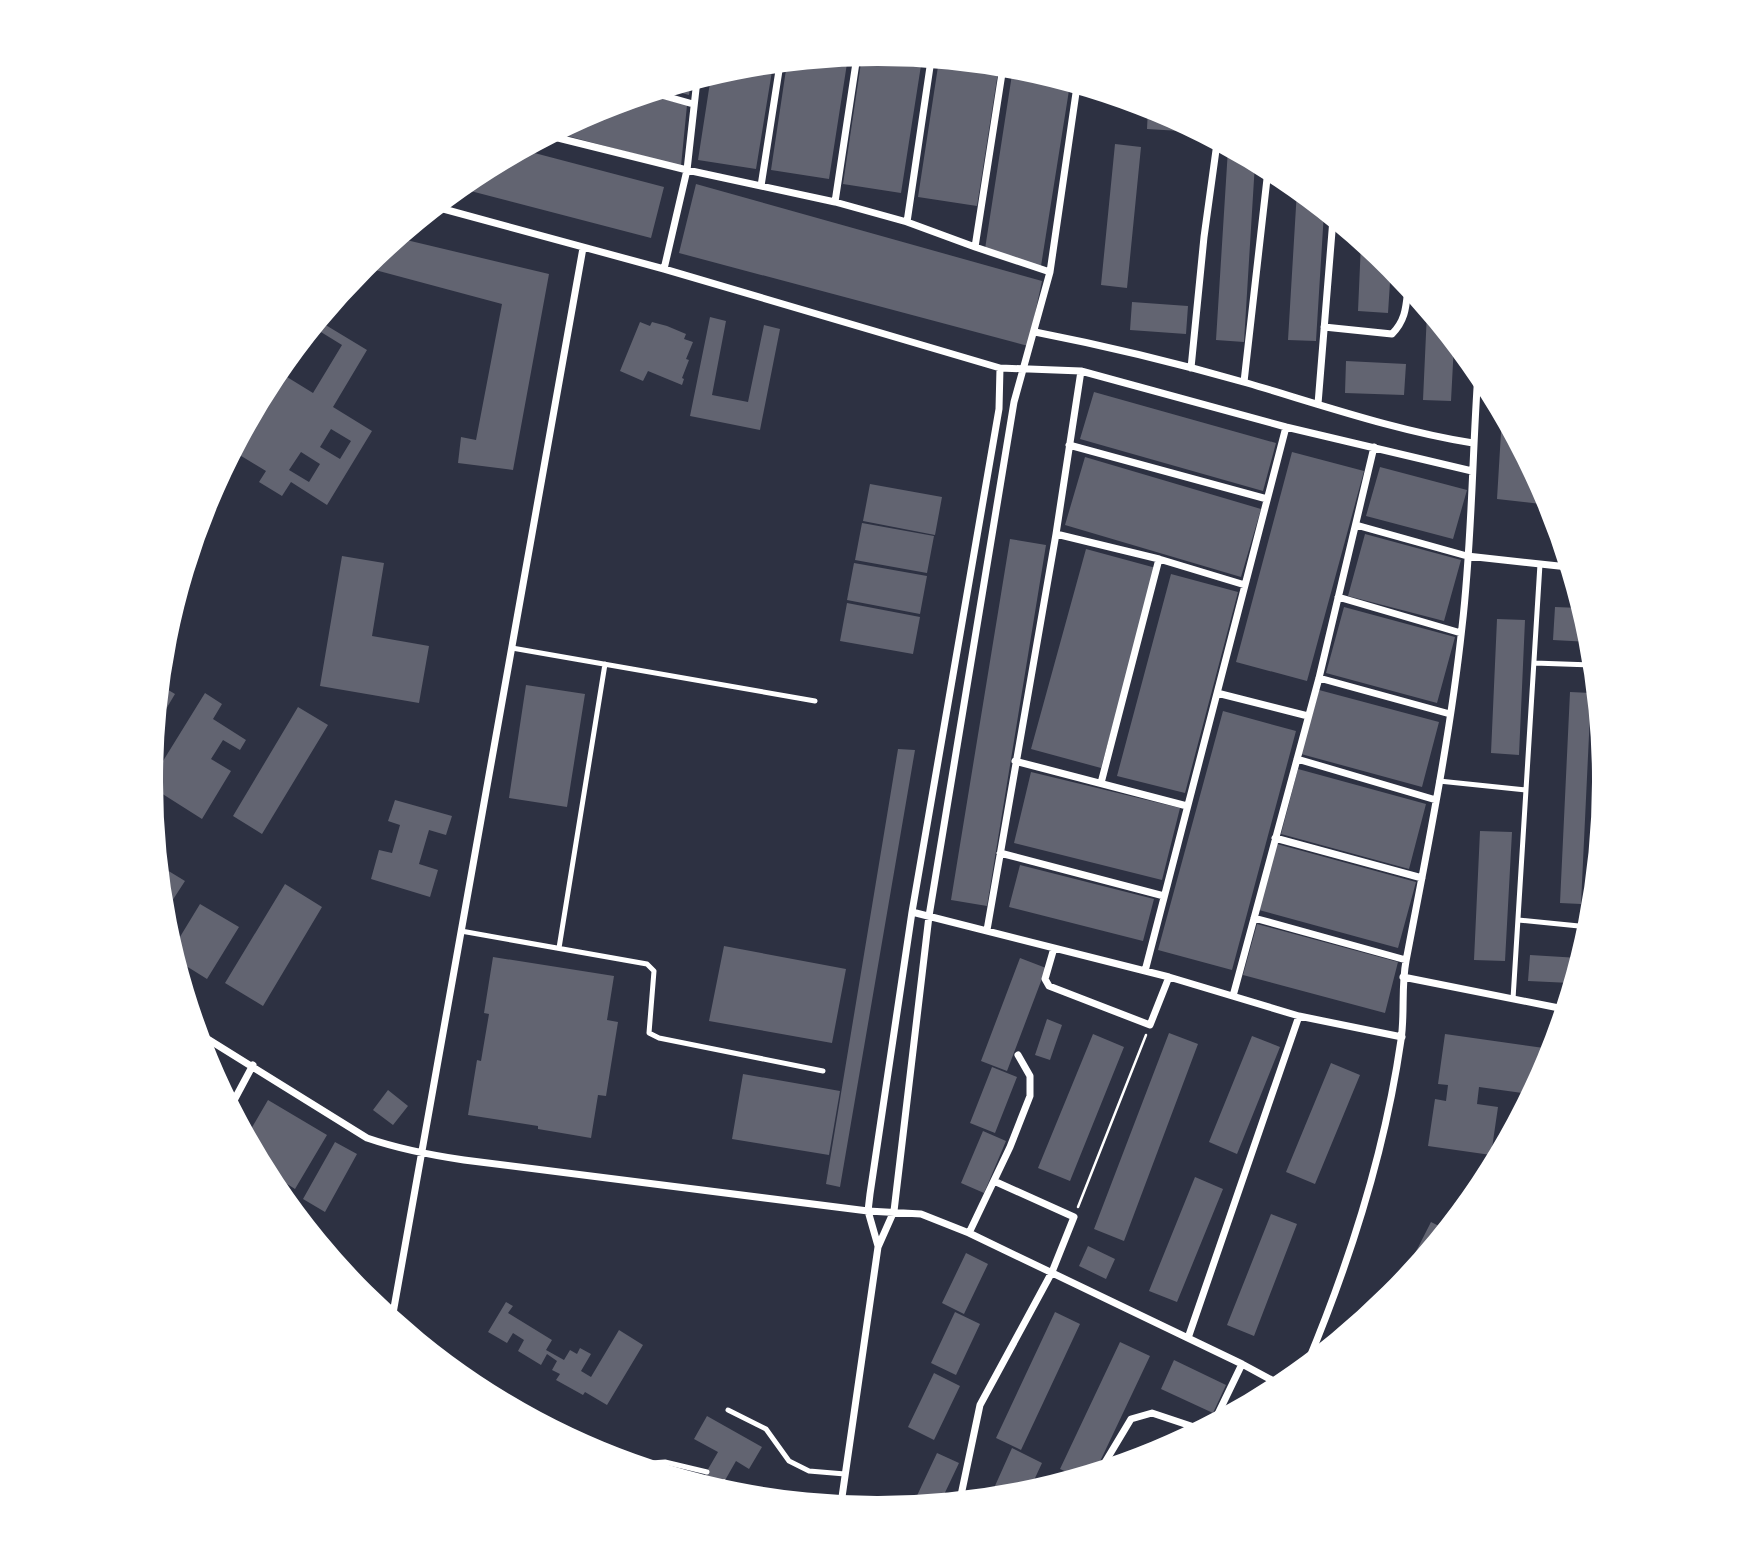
<svg xmlns="http://www.w3.org/2000/svg" width="1754" height="1562" font-family="'Roboto Condensed',sans-serif">
<rect width="100%" height="100%" fill="#2d3142"/>
<path fill="#626471" fill-rule="evenodd" d="M877,54L922,59L901,193L843,184L862,56Z
M848,57L829,179L771,170L787,63Z
M939,60L999,66L977,206L918,197Z
M773,65L756,169L698,160L711,76L736,68Z
M1013,68L1070,84L1041,266L985,249Z
M691,82L689,95L667,89Z
M648,95L687,105L681,166L556,133L599,109Z
M1148,108L1155,110L1197,132L1147,129Z
M1115,144L1141,147L1127,288L1101,285Z
M1228,149L1255,163L1244,342L1216,340Z
M523,150L664,187L651,238L459,188L474,177Z
M696,184L1042,281L1028,346L679,253Z
M1297,190L1324,212L1316,341L1288,340Z
M398,238L549,274L513,470L458,463L461,437L476,440L502,304L364,267Z
M1361,243L1391,267L1388,313L1358,311Z
M1132,302L1188,306L1186,334L1130,330Z
M1427,312L1454,344L1451,401L1423,400Z
M710,317L726,321L712,395L748,402L764,325L780,329L760,430L690,416Z
M319,321L367,350L333,407L372,431L327,505L291,482L282,496L259,482L266,471L233,451L273,377ZM316,329L342,345L313,393L287,377ZM331,429L351,441L340,459L320,447ZM301,452L320,464L309,482L289,470Z
M640,322L650,326L652,322L667,326L686,334L684,339L693,342L686,359L689,360L682,378L684,379L682,385L648,371L643,381L620,371Z
M1346,361L1406,364L1404,395L1345,393Z
M1094,392L1276,443L1263,491L1080,439Z
M1502,416L1542,491L1541,504L1497,499Z
M1292,452L1364,471L1307,681L1236,662Z
M1085,457L1261,509L1241,577L1065,525Z
M1380,467L1467,490L1453,539L1366,516Z
M870,484L942,497L935,535L863,521Z
M862,523L934,536L927,573L855,560Z
M1365,534L1461,560L1444,621L1348,596Z
M1010,539L1046,545L987,906L951,900Z
M1086,549L1156,568L1101,768L1031,749Z
M342,556L384,563L372,636L429,646L419,703L320,686Z
M854,563L927,576L920,614L847,600Z
M1171,574L1238,592L1185,793L1117,776Z
M847,603L920,617L913,654L840,641Z
M1344,607L1455,637L1437,703L1326,673Z
M1555,607L1580,608L1590,642L1553,640Z
M1497,619L1525,620L1519,755L1491,753Z
M160,685L175,694L156,726L158,702Z
M526,685L585,694L567,807L509,798Z
M1319,690L1439,722L1422,787L1301,754Z
M1570,692L1591,693L1581,904L1560,903Z
M205,693L222,704L213,719L246,740L240,750L223,740L211,759L231,771L202,819L161,793L153,806L150,781L153,755L163,761Z
M298,707L328,725L262,834L233,816Z
M1223,711L1296,731L1232,970L1158,950Z
M898,749L915,750L840,1187L826,1184Z
M1298,769L1426,804L1409,869L1281,834Z
M1031,772L1180,808L1162,880L1014,843Z
M395,800L452,816L446,835L429,830L419,864L438,870L430,897L371,879L379,850L392,853L400,825L388,821Z
M1480,831L1512,832L1505,961L1474,960Z
M1277,844L1416,882L1398,948L1259,910Z
M1020,865L1154,899L1143,941L1009,907Z
M162,867L185,881L163,915L159,871Z
M285,884L322,907L263,1006L225,983Z
M200,904L239,927L207,979L175,959L172,950Z
M1257,924L1398,962L1385,1013L1243,975Z
M724,946L846,969L832,1043L709,1021Z
M1530,955L1579,958L1571,983L1528,981Z
M493,957L614,976L607,1020L618,1022L606,1096L598,1095L591,1138L538,1129V1126L468,1115L477,1060L481,1061L489,1014L484,1013Z
M1020,958L1046,968L1007,1071L981,1061Z
M1047,1019L1062,1025L1050,1060L1035,1055Z
M1169,1033L1198,1044L1124,1241L1094,1229Z
M1093,1034L1124,1047L1070,1181L1038,1168Z
M1445,1034L1551,1049L1530,1094L1479,1087L1477,1104L1498,1107L1491,1155L1428,1146L1435,1099L1446,1101L1448,1085L1438,1084Z
M1252,1036L1280,1047L1237,1154L1209,1142Z
M204,1053L219,1062L225,1082L221,1089Z
M1331,1063L1360,1075L1315,1184L1286,1172Z
M992,1067L1017,1077L995,1133L970,1123Z
M743,1074L840,1091L829,1155L732,1139Z
M388,1090L408,1106L393,1125L373,1110Z
M268,1100L327,1135L295,1189L265,1170L247,1136Z
M983,1131L1006,1141L984,1193L961,1183Z
M335,1142L357,1154L325,1212L303,1199Z
M1195,1177L1223,1189L1177,1302L1149,1291Z
M272,1184L293,1196L288,1203L273,1184Z
M1271,1214L1297,1224L1254,1336L1227,1325Z
M1431,1222L1445,1229L1403,1280L1402,1279Z
M1088,1246L1115,1259L1106,1279L1079,1266Z
M966,1253L988,1264L964,1314L942,1303Z
M506,1302L513,1306L508,1313L552,1340L546,1350L564,1360L570,1350L577,1354L580,1348L591,1354L581,1371L591,1377L619,1330L643,1345L607,1405L585,1392L583,1395L556,1380L560,1374L552,1370L557,1361L547,1354L541,1365L518,1351L524,1340L513,1333L507,1343L488,1332Z
M955,1312L980,1324L956,1375L931,1363Z
M1055,1312L1080,1324L1021,1450L996,1438Z
M1120,1342L1150,1356L1096,1470L1076,1476L1060,1469Z
M1174,1360L1226,1385L1213,1413L1161,1389Z
M934,1373L960,1386L934,1440L908,1427Z
M707,1416L762,1447L749,1469L736,1461L720,1489L700,1483L718,1452L694,1439Z
M1012,1448L1042,1463L1029,1491L990,1497Z
M937,1453L959,1463L941,1501L917,1504L914,1502Z"/>
<g fill="none" stroke-linecap="round" stroke-linejoin="round">
<path stroke="#fff" stroke-width="2.5" d="M1078,1207L1146,1035"/>
<path stroke="#fff" stroke-width="5" d="M512,648L815,701
M1534,663L1592,665
M1439,781L1526,790
M1518,920L1589,927
M461,931L647,964L654,971L649,1033L659,1038L823,1071
M559,948L605,664
M1513,999L1540,564
M728,1410L766,1429L789,1461L809,1471L845,1474
M637,1464L665,1462L707,1472
M724,1482L735,1494"/>
<path stroke="#fff" stroke-width="7" d="M654,93L693,104
M550,136L687,170L835,202L907,222L975,247L1050,272
M761,186L780,64
M835,202L857,56
M436,207L664,269L1000,368L1081,371L1286,427L1472,471
M907,222L931,60
M975,247L1003,67
M664,269L687,170L697,80
M1324,327L1392,334C1406,320 1406,306 1408,288
M1035,332C1107,346 1177,363 1247,383C1322,405 1397,431 1473,443
M1191,368L1204,237L1217,143
M1244,382L1268,170
M1318,404L1333,219
M1069,445L1267,499
M1356,525L1467,556L1568,567
M1056,534L1159,559L1245,585
M1338,597L1461,633
M1319,678L1450,714
M1217,693L1308,716
M1297,759L1436,800
M1015,761L1187,806
M1101,783L1159,559
M1275,838L1422,878
M1000,853L1164,896
M912,912L1169,977L1299,1016L1402,1037
M1254,918L1406,960
M987,930L1056,534L1081,371
M1054,948L1045,979L1049,986L1150,1025L1169,977
M1145,971L1286,427
M1403,977L1564,1009
M1233,996L1319,678L1374,447
M198,1033L367,1138C399,1149 430,1155 464,1160L868,1211L921,1214L969,1233L1242,1364L1281,1385
M231,1106L253,1065
M969,1233L1010,1147L1030,1096V1076L1018,1055
M878,1246L868,1211L870,1194L912,912L999,409L1000,368
M392,1319L583,248
M1188,1338L1299,1016
M1307,1364C1350,1261 1385,1151 1401,1040C1405,1014 1401,987 1406,961C1427,850 1450,739 1462,627C1472,543 1472,457 1478,373
M1215,1420L1242,1364
M1101,1469L1131,1419L1152,1413L1200,1429
M960,1500L980,1405L1052,1272L1074,1217L994,1181
M841,1504L878,1247L894,1211L929,916L1014,402L1050,272L1077,86"/>
</g>
<path d="M0 0H1754V1562H0ZM877 66H878A714 714 0 0 1 1592 780V782A714 714 0 0 1 878 1496H877A714 714 0 0 1 163 782V780A714 714 0 0 1 877 66Z" fill="#fff" fill-rule="evenodd"/>
</svg>
